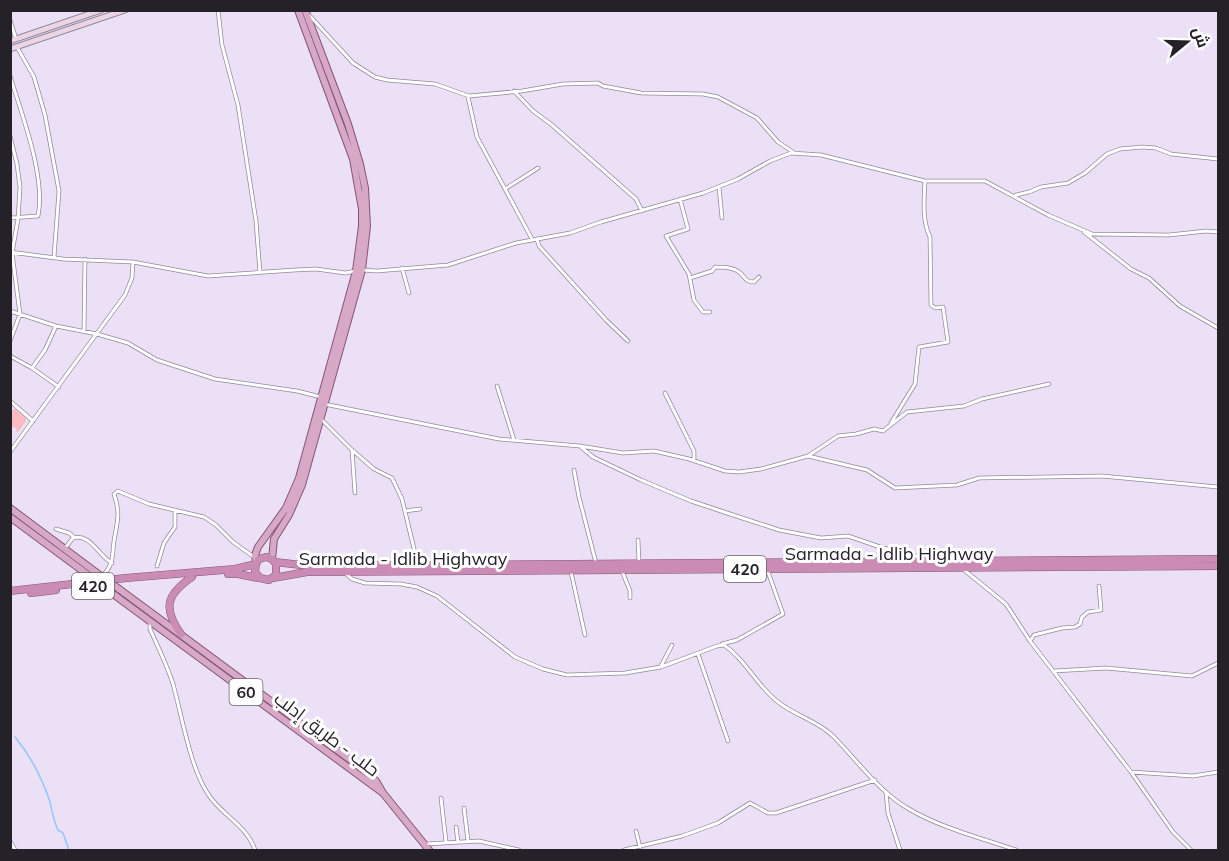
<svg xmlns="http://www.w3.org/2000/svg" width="1229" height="861" font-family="Mulish,Cairo,sans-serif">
<rect width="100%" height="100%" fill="#ebe0f5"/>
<path fill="#fabcc1" d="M14,409L26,418V421L18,432H16L17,430L14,427H11V411Z"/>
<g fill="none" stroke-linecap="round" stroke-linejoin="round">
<path stroke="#92c8f9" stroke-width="1.5" d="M15,737C30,755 41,776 49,799C52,809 53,820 58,830L63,833L69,850"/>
<defs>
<path id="minor" d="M218,10L222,45L238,105L256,221L260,273
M309,15L353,63L375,77L387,80L435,84L469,96L522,91L563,84L598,83L603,86L641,93L703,94L718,97L757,118L778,142L793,152
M10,20L16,39
M17,47L34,77L45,115L59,191L54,257
M10,76C22,115 46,177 38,216L10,218
M514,91L533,111L552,125L636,199L642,211
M468,97L477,137L532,239
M10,136L17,164L20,187L18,219L12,253L20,314L10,341
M719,187L722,218
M505,189L538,168
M1016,195L1029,192L1041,187L1068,183L1085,173L1107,154L1120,149L1142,147L1156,148L1171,154L1218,159
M680,199L688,229L666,236L689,274L694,300L703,312H710
M1084,232L1131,269L1149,278L1180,306L1218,328
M537,239L539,246L606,320L628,341
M10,252L63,259L133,262L208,276L295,270L316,269L345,273L356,271
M402,268L409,293
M362,270L377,271L448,265L516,243L570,233L601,222L703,193L738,179L770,161L791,153L821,155L925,181H985L1048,215L1092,234L1169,235L1206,231L1218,232
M690,278L712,271L715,267C723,268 731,266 739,272C746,277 744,282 754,282L759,277
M10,311L56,326L97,334L128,343L157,360L215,379L297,391L321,397
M84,331L85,259
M10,356L32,368L45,350L56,326
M32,368L59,387
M497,386L514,440
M665,393L694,451V461
M10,401L33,421
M324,404L499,439L580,446L623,453L654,451L689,459L725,471L739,472L761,469L808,456L867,470L895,488L957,485L979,478L1102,476L1218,487
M322,420L352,450L355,493
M891,423L915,384L919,347L948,342L943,307L935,308L931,305L930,237C922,221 924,199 925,181
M581,447L593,457L641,480L691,501L724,512L779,530L821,538L848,536L883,548L911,553L921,559
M352,450L374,469L392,478L402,499L416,557L403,562
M10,452L125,295L132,278L133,262
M808,456L838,436L856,434L874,429L883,431L907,412L964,406L982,399L1049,384
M574,470L579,497L596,563
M405,511L420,509
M56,529L69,533L74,537
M638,540L639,562
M65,548L73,538C91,533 99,557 112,563
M157,566L164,543L175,527V511
M963,569L1006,604L1030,641L1131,772L1173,832L1191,850
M622,571L630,591V598
M571,572L585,635
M346,574L352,579L365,583L401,584L417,587L437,596L515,657L543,669L567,675L625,673L661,667L717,646L724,645C746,660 757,686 778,702C794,715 818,721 833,736C856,759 880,793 909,809C941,828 981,838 1016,850
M102,576C114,565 112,556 114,541C117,522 121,514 114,494L118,491L149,504L204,517L216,525L233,542L254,557
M150,622V629C158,647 167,665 173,684C182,716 190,767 208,794C221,815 247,825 255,850
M1030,641L1034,635L1062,628L1075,627L1080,624L1082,617L1088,612L1101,610L1099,586
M722,644L737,640L783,614L767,569
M698,654L728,741
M661,666L672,645
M1054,671L1106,668L1192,676L1218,663
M1131,772L1193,776L1218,772
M886,792L888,813L900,850
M441,798L446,842
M464,808L468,841
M456,827L458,842
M636,831L640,847
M10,841L15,850
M426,844L479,841L519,850
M624,850L682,836L718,823L750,803L768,813H776L875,780"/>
<path id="secondary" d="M10,41L101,10
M10,49L125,10"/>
<path id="primary" d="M10,508L105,579
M10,517L95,580
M272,559L274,539L289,515L302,485L362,270L367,226L365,188L360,164L348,124L305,10
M256,562L255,555L258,547L286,508L299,478L356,271L362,226V209L353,159L298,10
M119,589L356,764L376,781L383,793L429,850
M109,591L383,793"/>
<path id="trunk" d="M275,562L301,565H452L1218,559
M228,574H238L258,578
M273,578L307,572L1218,566
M10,591L126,578L235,569L256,564L259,559L266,557L272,559L276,564V575L269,580L260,578L255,572L256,564
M31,593L56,590
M181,634C162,608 167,594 192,577"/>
</defs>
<use href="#minor" stroke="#93889b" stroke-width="4.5"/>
<use href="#secondary" stroke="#93889b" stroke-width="7"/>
<use href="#primary" stroke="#875478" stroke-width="8"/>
<use href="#trunk" stroke="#875478" stroke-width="8"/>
<use href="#minor" stroke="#fff" stroke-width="3"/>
<use href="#secondary" stroke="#ebd4e3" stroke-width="5"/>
<use href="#primary" stroke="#d7a9c7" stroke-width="6"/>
<use href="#trunk" stroke="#ca8cb4" stroke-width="7"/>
<defs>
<path id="primary-bridge" d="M105,579L119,589
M95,580L109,591"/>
</defs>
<use href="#primary-bridge" stroke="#875478" stroke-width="8" stroke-linecap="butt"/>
<use href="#primary-bridge" stroke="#d7a9c7" stroke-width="6"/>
</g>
<g text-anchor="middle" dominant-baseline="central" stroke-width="6" stroke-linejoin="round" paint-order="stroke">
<g fill="#fff" stroke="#666469" stroke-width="1.5">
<rect x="724" y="556" width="42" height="26" rx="4.5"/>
<rect x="72" y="573" width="42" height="26" rx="4.5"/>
<rect x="229.5" y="679" width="33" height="26" rx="4.5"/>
</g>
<g font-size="16" font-weight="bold" fill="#252129">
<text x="745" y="569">420</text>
<text x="93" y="586">420</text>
<text x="246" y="692">60</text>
</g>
<g font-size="18" fill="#252129" stroke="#fff">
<text x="889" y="553">Sarmada - Idlib Highway</text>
<text x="403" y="558">Sarmada - Idlib Highway</text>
<text transform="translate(327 734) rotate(37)">حلب - طريق إدلب</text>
</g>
</g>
<rect width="1229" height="861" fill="none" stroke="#252129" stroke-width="24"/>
<g transform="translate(1187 42) rotate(71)" stroke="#ffffff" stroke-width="4.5" paint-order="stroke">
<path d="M0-4.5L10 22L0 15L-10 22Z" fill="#252129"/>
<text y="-9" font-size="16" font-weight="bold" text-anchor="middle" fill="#252129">ش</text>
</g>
</svg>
